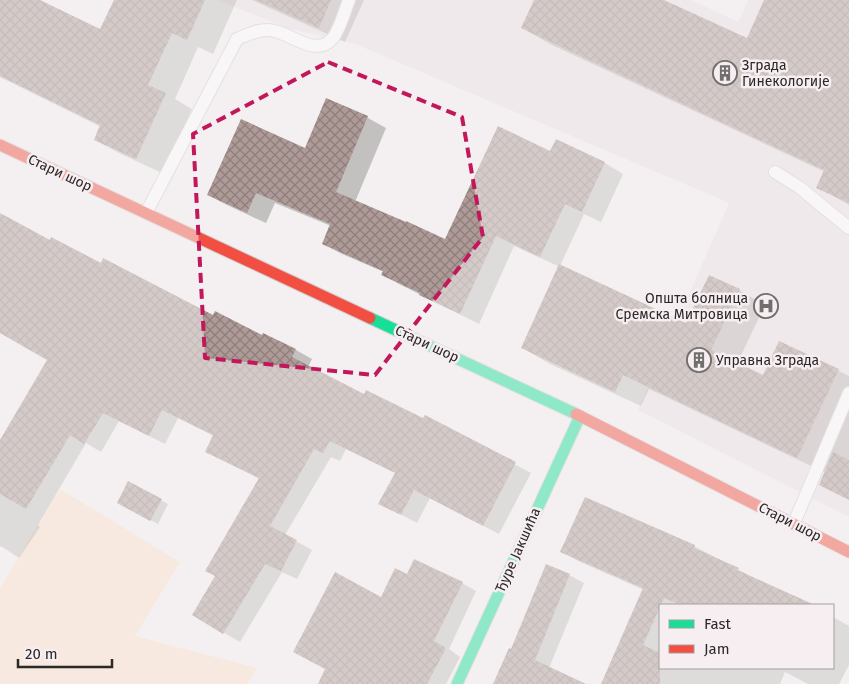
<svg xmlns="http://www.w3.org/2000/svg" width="849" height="684" font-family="'Fira Sans',sans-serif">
<defs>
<pattern id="building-cross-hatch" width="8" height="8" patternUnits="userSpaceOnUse" patternTransform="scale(1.25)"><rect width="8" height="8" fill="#ae9b98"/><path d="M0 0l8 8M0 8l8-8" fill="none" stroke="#8e7e7c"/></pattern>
</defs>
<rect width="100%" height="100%" fill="#f4f0f1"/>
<path fill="#ece1e4" d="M217,0H692L738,22L748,0H849V517L638,410L729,203L355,44L290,29Z"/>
<path fill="#fae0cb" d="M60,489L180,562L135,636L257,668L247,684H0V588Z"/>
<path fill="#0003" d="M0,0H37L101,31L115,0H237L213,54L198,47L175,99L192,109L162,173L121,154L95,140L101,127L0,77Z
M252,0H364L345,42Z
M535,0H661L747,40L766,0H849V205L817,187L825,172L552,45L522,28Z
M326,100L368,118L386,128L355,202L446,241L551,152L556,141L605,163L623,174L601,222L584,214L560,266L686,325L710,276L739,290L765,305L737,364L763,377L780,342L849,376V500L821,484L826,473L649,389L641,406L548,363L523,348L560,267L514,246L479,324L401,285L383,275L384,272L342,254L323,244L331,226L275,203L266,223L227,205L208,195L306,150Z
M0,214L50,241L213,317L263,336L264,335L296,350L312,359L308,367L365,396L424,420L426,417L531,473L499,534L430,498L417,523L396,512V473L346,449L340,461L331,457L285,535L312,550L297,579L282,572L240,642L194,615L217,576L260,479L222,460L214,436L178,418L165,444L119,421L101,452L86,443L38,525L40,527L19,558L4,548L0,546V442L48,359L0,331Z
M129,483L168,504L158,524L118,503Z
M694,546L754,578L811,605H660V668H833V617L849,626V665L839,684H808L785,672L780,684H603L644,590L578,561L562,552Z
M569,575L584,583L549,668L583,684H494L512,651Z
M407,576L462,583L476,591L449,649L460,657L446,684H333L381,599Z"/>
<path fill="url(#building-cross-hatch)" d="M0,0H40L100,29L114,0H205L187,40L172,33L148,85L166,93L136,159L94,140L100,125L0,76Z
M256,0H331L319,28Z
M534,0H664L747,38L764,0H849V203L816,188L824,170L521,28Z
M326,98L368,116L336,192L406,222V221L445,239L498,126L550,151L556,139L605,162L582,212L565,204L540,257L496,236L460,314L419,295L420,293L381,275L383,271L322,244L330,224L256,193L247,213L207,195L241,119L305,148Z
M0,213L50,240L51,237L101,263L103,258L213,315L215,311L262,335L263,333L296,349L292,357L364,394L366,390L423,418L425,415L516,462L483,526L414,490L401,515L378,504L395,473L330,441L323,453L314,449L270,526L297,540L281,571L265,564L223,634L192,615L215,576L205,571L259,478L205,452L213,435L162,410L149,436L103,413L84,444L70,435L26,509L0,494V440L47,360L0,333Z
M559,264L686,323L709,275L740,289L711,350L763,375L779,341L839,369L797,458L623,375L615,392L521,348Z
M833,452L849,460V500L819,485Z
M128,481L162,499L150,521L117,503Z
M585,497L695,545L694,548L739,568L737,570L815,605H681L664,598L643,645L660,653V684H601L643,588L560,552Z
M414,559L463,582L434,641L446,648L427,684H318L325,669L293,652L335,572L381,597L395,568L407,574Z
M546,564L570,574L535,660L586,684H493L509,648L511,649Z"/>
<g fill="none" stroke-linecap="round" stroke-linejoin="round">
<defs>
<path id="lane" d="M775,172L799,187L849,228
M146,213L237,39C246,35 256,30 267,30C287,29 314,59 332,39C339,32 345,10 349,0
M794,523L849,393"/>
<path id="fast" d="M370,318L576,414
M457,684L580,416"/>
<path id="jam" d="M0,145L370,318
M576,414L849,552"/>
</defs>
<use href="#lane" stroke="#d0cdce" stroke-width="14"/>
<use href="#fast" stroke="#d0cdce" stroke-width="13"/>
<use href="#jam" stroke="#d0cdce" stroke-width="13"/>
<use href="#lane" stroke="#fdfdfd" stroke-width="12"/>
<use href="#fast" stroke="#16e098" stroke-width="11"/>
<use href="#jam" stroke="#f24e42" stroke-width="11"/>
</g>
<path d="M0 0H849V684H0ZM328,62L462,117L483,237L375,375L205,358L193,134Z" fill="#f4f0f1" fill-opacity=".55" fill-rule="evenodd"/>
<path fill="none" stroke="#c2185b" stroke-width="4" stroke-dasharray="10 6" stroke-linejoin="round" d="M328,62L462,117L483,237L375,375L205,358L193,134Z"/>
<defs>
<symbol id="building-ring" viewBox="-11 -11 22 22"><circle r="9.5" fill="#f6eef0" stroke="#716e6e" stroke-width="1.5"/><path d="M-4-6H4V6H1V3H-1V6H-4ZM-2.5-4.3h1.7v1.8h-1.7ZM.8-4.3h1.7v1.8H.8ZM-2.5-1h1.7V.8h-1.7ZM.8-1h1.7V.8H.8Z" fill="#716e6e"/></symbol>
<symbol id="hospital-ring" viewBox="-11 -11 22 22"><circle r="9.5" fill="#f6eef0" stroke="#716e6e" stroke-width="1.5"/><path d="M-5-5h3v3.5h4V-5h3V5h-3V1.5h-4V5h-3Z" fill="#716e6e"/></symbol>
</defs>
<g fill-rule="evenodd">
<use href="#building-ring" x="711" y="59" width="28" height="28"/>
<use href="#hospital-ring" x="752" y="292" width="28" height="28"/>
<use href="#building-ring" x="685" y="346" width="28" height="28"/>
</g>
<g text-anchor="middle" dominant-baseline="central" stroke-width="5" stroke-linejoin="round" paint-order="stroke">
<g font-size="14" fill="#2b2828" stroke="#f6eef0" text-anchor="start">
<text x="742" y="65">Зграда<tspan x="742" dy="16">Гинекологије</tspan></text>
<text x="748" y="298" text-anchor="end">Општа болница<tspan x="748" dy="16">Сремска Митровица</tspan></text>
<text x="716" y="360">Управна Зграда</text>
</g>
<g font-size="14" fill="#2b2828" stroke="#f6eef0">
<text transform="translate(60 173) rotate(25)">Стари шор</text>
<text transform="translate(427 344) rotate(25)">Стари шор</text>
<text transform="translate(790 522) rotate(27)">Стари шор</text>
<text transform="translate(518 550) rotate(-66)">Ђуре Јакшића</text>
</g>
</g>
<rect x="659" y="604" width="175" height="65" fill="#f6eef0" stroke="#a59fa0"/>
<rect x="669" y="620" width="25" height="8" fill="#16e098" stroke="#a59fa0"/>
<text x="704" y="629" font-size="15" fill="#2b2828">Fast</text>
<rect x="669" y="645" width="25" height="8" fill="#f24e42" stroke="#a59fa0"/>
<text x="704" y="654" font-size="15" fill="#2b2828">Jam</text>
<path d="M18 659v8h94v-8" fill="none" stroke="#2b2828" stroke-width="2.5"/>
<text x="25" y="659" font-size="15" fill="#2b2828" stroke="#f6eef0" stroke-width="4" paint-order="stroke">20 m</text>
</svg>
